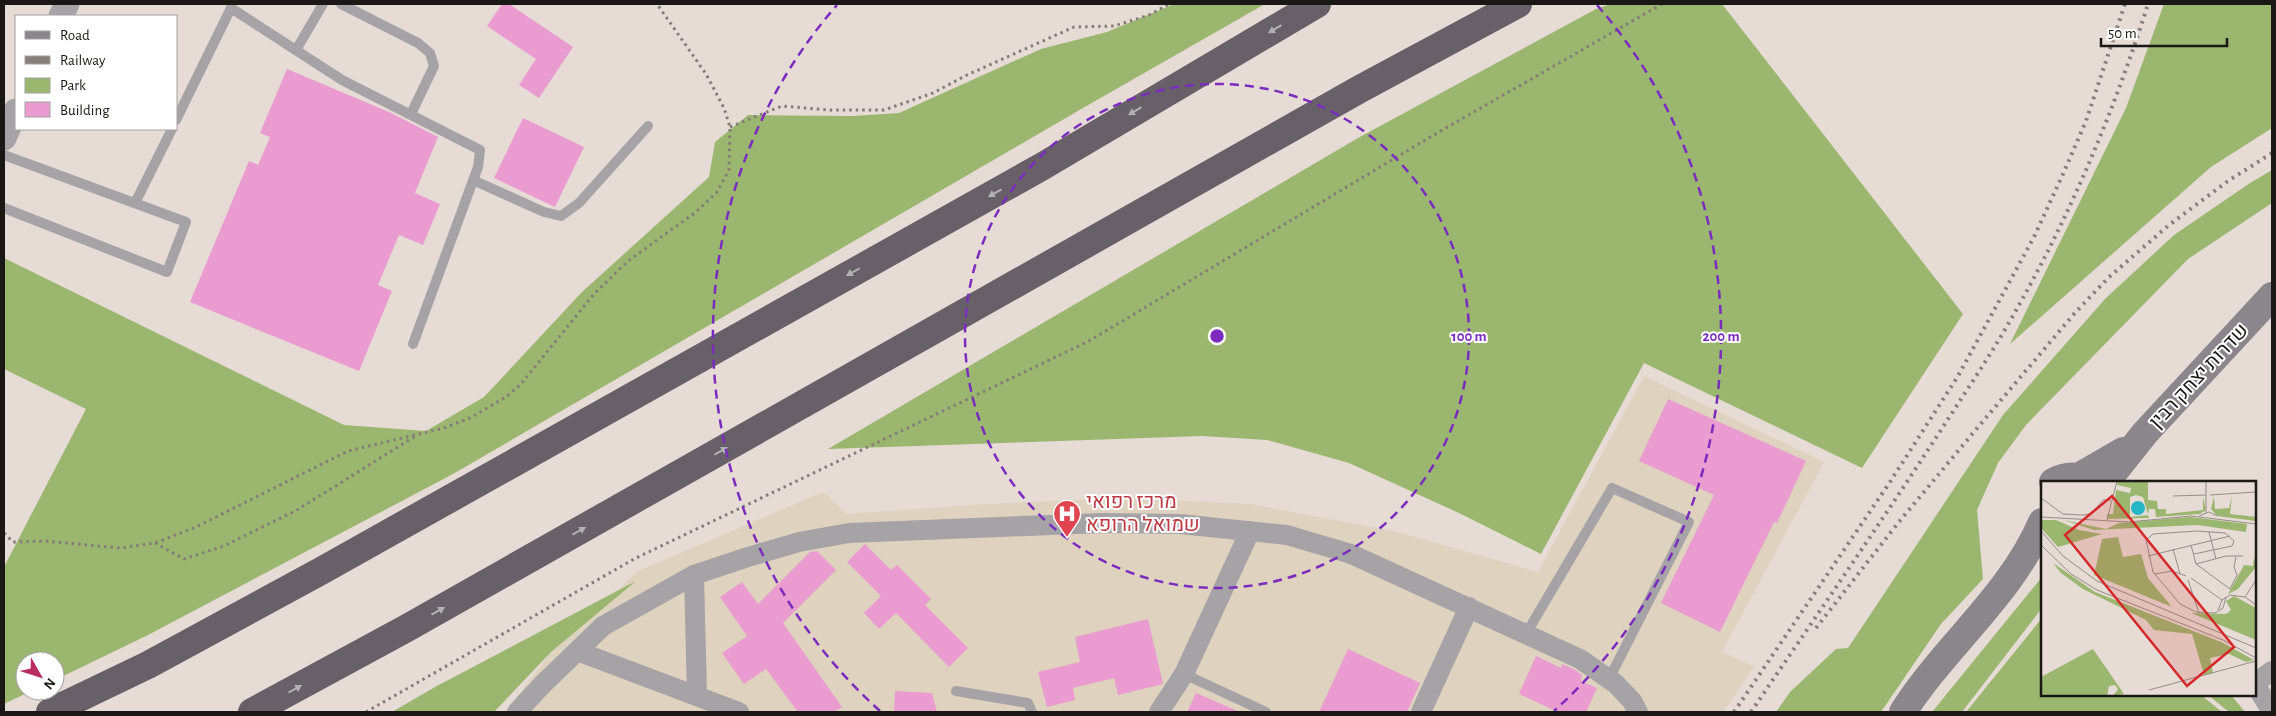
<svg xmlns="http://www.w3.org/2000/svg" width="2276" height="716" font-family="'Alegreya Sans',Heebo,sans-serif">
<rect width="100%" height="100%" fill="#e7dbd5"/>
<path fill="#dfd2bf" d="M1644,376L1824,462L1722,652L1754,667L1723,712H505L551,652L638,571L823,492L847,514L988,504L1125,498L1250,504L1398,532L1538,572Z"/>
<path fill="#9bb76f" d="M1174,4H1265L1083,108L453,474L146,636L55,680V661H25V691H31L4,704V567L86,409L4,369V258L344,425L426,431L484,397L582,292L709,177L715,142L748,115L853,116L899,113L1041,49L1107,32Z
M1611,4H1722L1963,314L1862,468L1644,363L1541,554L1459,513L1349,463L1267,440L1202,436L828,449L1358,138L1596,9Z
M2164,4H2272V128L2211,167L2010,344L2126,108Z
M2272,170V203L2188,259L2026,425L1998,463L1977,510L1983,579L1941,624L1881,712H1776L1790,692L1836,649L1848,648L2003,415L2105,299L2174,235L2250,183Z
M2042,577V608L1962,712H1932Z
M636,581L551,652L494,712H392L435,687Z
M2042,618V695H2201L2222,712H1966Z
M2208,695H2231L2245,712H2229Z"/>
<path fill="#ea9bcf" d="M502,4H509L573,47L539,98L519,85L536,59L487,26Z
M287,69L389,112L438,137L415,193L440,204L423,245L399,235L378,285L392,291L359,371L190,302L249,161L258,165L270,137L260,133Z
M523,118L584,147L555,207L494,178Z
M1668,399L1806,461L1777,523L1774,522L1720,632L1661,603L1714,495L1639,461Z
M865,544L891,570L897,565L931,599L925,605L968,648L949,667L896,613L879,629L864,613L881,596L847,562Z
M817,551L836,570L783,623L842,707L833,712H798L766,669L744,684L722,653L747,636L720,597L742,582L758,604L810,552Z
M1148,619L1163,684L1118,695L1114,678L1073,688L1075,700L1047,707L1038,672L1080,662L1075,637Z
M1348,649L1420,683L1407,712H1319Z
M1536,656L1561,668L1562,664L1574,669L1582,675L1581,681L1597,688L1586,712H1558L1519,694Z
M895,691L932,693L937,712H894Z
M1196,693L1240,712H1187Z"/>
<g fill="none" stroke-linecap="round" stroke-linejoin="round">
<path stroke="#847c78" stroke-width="3" stroke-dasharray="2.5 4" stroke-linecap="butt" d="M730,127L782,106L828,110H884L933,93L967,75L1074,27L1114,26L1149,15L1169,4
M4,533L13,542L45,541L120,548L155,543L196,527L348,451L444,428L470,418L506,397L521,384L594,294L628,261L696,212L717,192L729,170L730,127L724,108L706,74L657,4
M155,543L184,559L224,546L297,510L417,435
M366,712L634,559L1089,341L1432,136L1662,4"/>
<path stroke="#a6a3a7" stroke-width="10" d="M341,4L418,43L430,53L434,66L411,114
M296,50L323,4
M176,120L231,8L342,80L480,150L478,167L413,344
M4,155L186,222L167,272L4,208
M473,180L544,212L561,216L579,203L648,126
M135,203L172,129
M1526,634L1612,488L1689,522L1609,679
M1184,674L1266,712
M956,691L1028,703L1032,712"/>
<path stroke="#a6a3a7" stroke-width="20" d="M694,575L697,695
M577,651L739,712
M2255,683L2272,671
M2255,684L2272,712
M517,712L543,684L603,626L694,575L748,557L799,542L849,533L1101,523L1180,524L1287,535L1351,554L1580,659L1616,684L1632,701L1638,712
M1159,712L1184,674L1250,531
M1421,712L1469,607"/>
<path stroke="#a6a3a7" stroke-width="25" d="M61,16L67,4
M4,138L16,111"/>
<path stroke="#8b868c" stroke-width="28" d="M2078,477L2123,451
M2053,482C2066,475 2077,474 2089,482
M2106,482L2145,433L2272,296
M1903,712C1945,646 2011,595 2042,522"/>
<path stroke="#676068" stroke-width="28" d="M50,712L148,665L321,571L1043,166L1317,4
M252,712L407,628L1360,89L1518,4"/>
<path stroke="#877f7b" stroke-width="4" stroke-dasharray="2.5 5" stroke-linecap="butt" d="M1816,628L1898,523L1979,426L2074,314L2108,278L2169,225L2228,181L2272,153
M1734,712L1890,482L1958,376L2034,237L2063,174L2086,121L2125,4
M1751,712C1814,619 1878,527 1939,433C1966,391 1995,349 2019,305C2073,209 2115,108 2148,4"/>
</g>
<defs><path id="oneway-solid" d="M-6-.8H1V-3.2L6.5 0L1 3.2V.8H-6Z" transform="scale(1.25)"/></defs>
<g fill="#b3b0b4">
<use href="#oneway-solid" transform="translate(1275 29) rotate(149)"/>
<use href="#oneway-solid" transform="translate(1135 111) rotate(149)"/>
<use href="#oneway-solid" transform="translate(995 193) rotate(151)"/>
<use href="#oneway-solid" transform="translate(853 272) rotate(151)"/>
<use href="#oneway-solid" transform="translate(721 451) rotate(-29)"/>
<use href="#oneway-solid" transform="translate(579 531) rotate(-29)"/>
<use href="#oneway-solid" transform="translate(438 611) rotate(-29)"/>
<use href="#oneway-solid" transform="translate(295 689) rotate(-29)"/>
</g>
<g fill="none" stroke="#7b2cbf" stroke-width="2.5" stroke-dasharray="9 6">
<circle cx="1217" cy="336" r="252"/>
<path d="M880 711A504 504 0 0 1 837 5M1597 5A504 504 0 0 1 1554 711"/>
</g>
<defs>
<symbol id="hospital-pin" viewBox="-11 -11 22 30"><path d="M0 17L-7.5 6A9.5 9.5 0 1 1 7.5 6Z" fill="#e0444e" stroke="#fff"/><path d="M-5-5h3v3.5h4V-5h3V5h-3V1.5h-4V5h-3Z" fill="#fff"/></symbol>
</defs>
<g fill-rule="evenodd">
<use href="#hospital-pin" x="1051" y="498" width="32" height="43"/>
</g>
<g text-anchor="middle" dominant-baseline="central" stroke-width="4" stroke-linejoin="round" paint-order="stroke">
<g font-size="20" fill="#1b1715" stroke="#fff">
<text transform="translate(2199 376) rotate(-47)">שדרות יצחק רבין</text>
</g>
<g font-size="20" fill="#be3a42" stroke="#fff" text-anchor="start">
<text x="1086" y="502">מרכז רפואי<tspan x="1086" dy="23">שמואל הרופא</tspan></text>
</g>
</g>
<g transform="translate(2041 481)">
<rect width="215" height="215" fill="#e7dbd5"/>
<path d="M77,0H107V19L116,20L117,28H125V33L162,29V16L165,29L159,33L115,36L114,28H108L107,33L102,16L95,14L89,16V36L107,34L108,37L66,38V33H72L75,9L89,12L90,7L76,4ZM173,15L174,28L188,27L191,15L189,33L215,36V40L176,35L170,28ZM149,36L206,43L205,51L156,44L53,49L22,39L65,48L78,42ZM0,39H15L38,49L61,53L17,66L0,47ZM77,56L82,76L100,73L107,97L131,126L53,94L61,58ZM213,76L215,86L197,108L187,113L203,84L212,85ZM12,82L54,111L180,161L213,179L205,181L188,173L169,177L172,192L163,194L151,153L113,149L105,139L42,108L20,92ZM193,115L215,127V159L150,132L185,133L190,129L185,120ZM52,168L83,213L72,215L77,208L74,204L68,205L66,215H0V196Z" fill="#9bb76f"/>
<path d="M90 27a7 7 0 1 1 14 0a7 7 0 1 1-14 0Z" fill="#26b5c5"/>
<path fill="none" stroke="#958d88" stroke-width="1" d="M165,0V32M169,14L215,11L214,0M132,15L165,14M0,17L22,33L41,34L50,33L62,19H70M158,35L168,31L176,35M0,36L88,41L150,35L215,43M66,39L76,0M0,50L22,75L56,100L215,167M168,51L175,78M0,64L30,93L56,109L182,159L215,177M150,64L155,83L189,108L196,94L193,86L195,76M132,68L139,93M153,73L191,65L193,60L184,52L156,50L112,53L105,59L112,91L139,123L155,131L174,132L182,127L185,116M107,75L189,55M155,83L185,75H202M114,93L131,90L145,95M150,97L181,119M147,99L158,132M204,116L215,99M177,129L181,119L189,114L204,116L215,124M108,209L215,180"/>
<path fill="#d62828" fill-opacity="0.15" stroke="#d62828" stroke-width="2.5" d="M71,15L193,166L146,205L24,54Z"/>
<rect width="215" height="215" fill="none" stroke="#1b1715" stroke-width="2.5"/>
</g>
<circle cx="1217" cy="336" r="8" fill="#7b2cbf" stroke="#fff" stroke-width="2.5"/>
<g font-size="15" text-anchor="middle" font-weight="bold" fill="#7b2cbf" stroke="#fff" stroke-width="4" stroke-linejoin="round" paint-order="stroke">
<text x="1469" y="341">100 m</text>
<text x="1721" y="341">200 m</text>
</g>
<rect width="2276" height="716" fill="none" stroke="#1b1715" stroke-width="10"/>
<rect x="15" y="15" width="162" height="115" fill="#ffffff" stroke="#a4a2a1"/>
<rect x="25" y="31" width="25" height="8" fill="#8b868c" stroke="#a4a2a1"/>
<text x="60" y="40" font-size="15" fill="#1b1715">Road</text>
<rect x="25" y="56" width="25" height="8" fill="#877f7b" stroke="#a4a2a1"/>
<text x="60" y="65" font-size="15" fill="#1b1715">Railway</text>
<rect x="25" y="78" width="25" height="15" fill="#9bb76f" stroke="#a4a2a1"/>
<text x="60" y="90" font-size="15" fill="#1b1715">Park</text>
<rect x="25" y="102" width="25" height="15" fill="#ea9bcf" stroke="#a4a2a1"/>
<text x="60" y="115" font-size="15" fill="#1b1715">Building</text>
<g transform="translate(40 676) rotate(129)"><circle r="24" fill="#ffffff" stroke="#a4a2a1"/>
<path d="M0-4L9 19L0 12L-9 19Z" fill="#b92c60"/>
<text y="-8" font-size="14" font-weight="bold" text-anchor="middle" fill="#1b1715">N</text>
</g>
<path d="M2101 38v8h126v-8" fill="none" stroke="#1b1715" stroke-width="2.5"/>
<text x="2108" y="38" font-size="15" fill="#1b1715" stroke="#ffffff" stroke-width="4" paint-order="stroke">50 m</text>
</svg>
